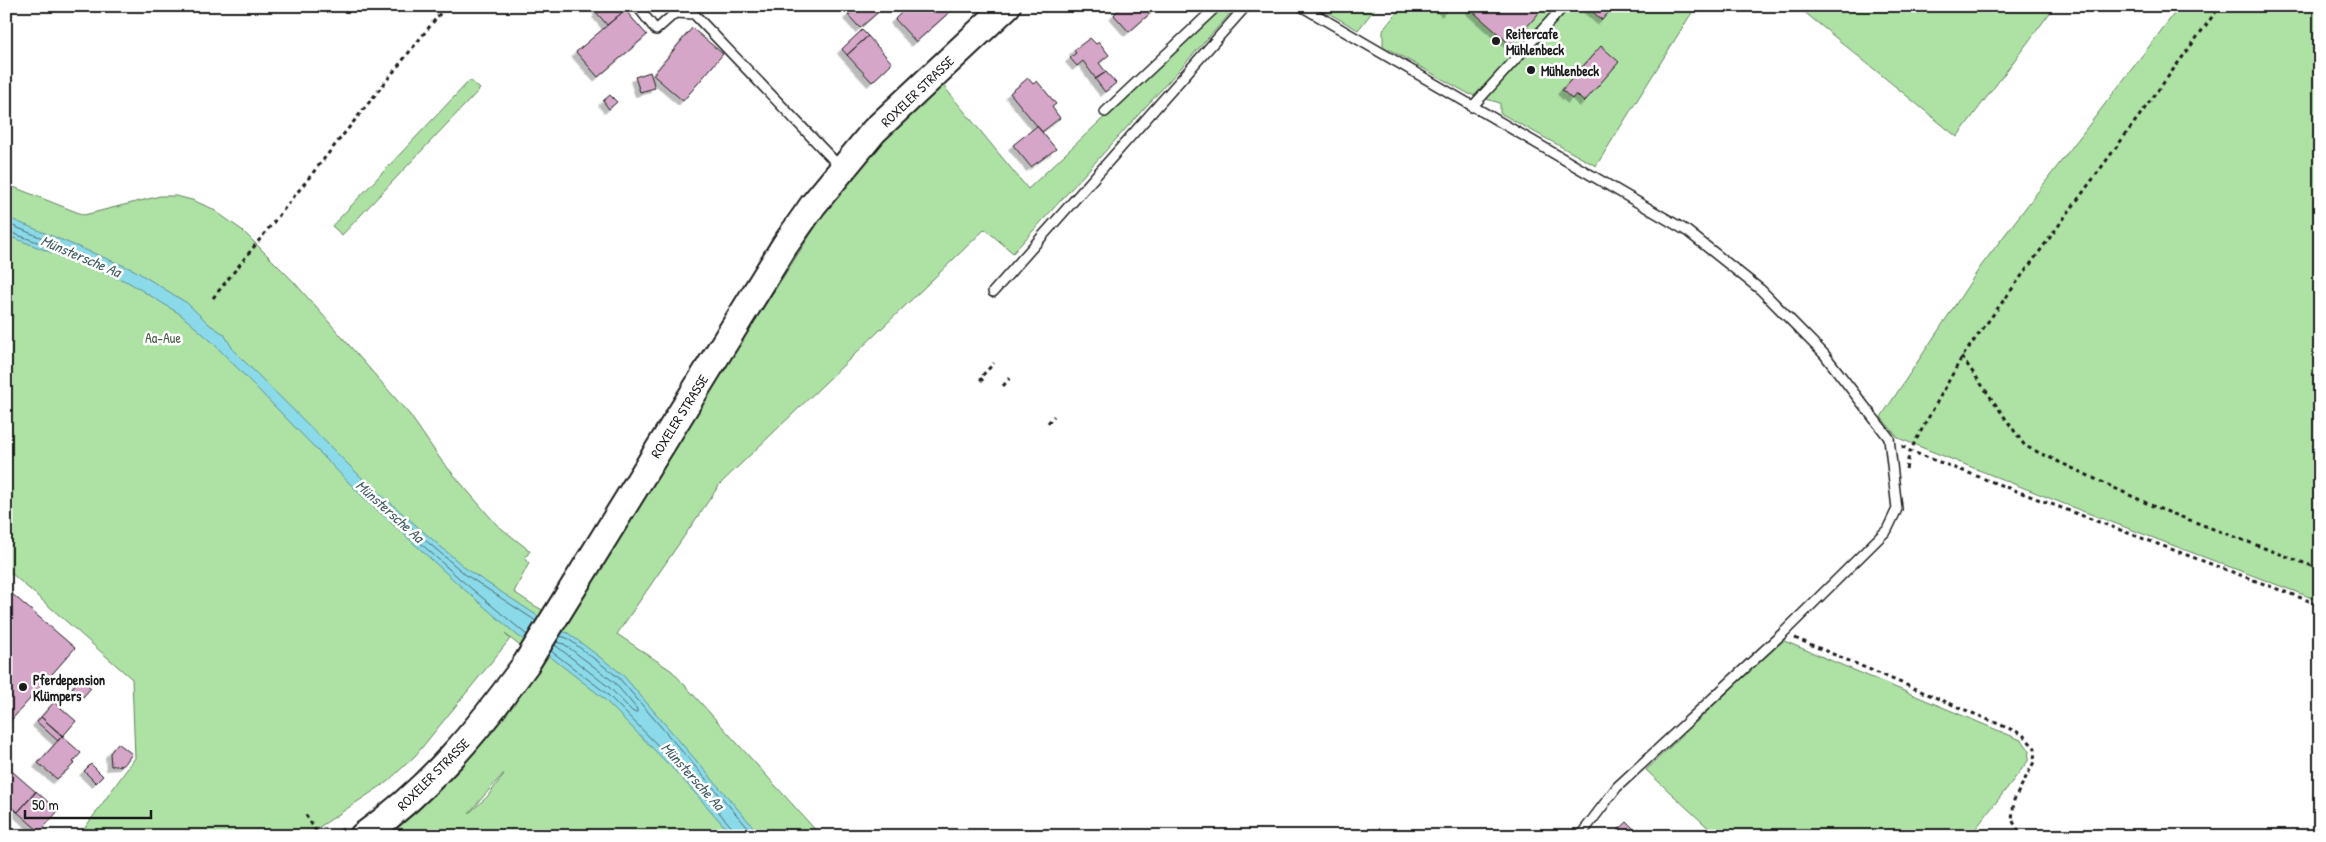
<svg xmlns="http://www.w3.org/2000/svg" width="2326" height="842" font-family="'Patrick Hand',sans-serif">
<defs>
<filter id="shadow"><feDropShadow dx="-4.5" dy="4.5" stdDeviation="0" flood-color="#0004"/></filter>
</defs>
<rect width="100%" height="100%" fill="#fff"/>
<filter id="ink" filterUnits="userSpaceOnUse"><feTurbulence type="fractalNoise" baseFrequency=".02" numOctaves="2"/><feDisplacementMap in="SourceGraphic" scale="10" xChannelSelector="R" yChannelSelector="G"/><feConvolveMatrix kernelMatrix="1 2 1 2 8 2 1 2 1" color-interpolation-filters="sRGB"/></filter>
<g filter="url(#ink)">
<path fill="#ade2a4" stroke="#647f60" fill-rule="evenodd" d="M1222,6H1237L1013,253L985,229L720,484L617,634L672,671L821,836H380L525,650L505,634L510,639L415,756L387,782L306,836H79L135,758L132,679L11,573L6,577V184L84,215L160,196H176L192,200L211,208L242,230L294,282L410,415L441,460L496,524L530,551L525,558L529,563L514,592L535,606L566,622L671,451L854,167L941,83L1028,189ZM504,774L487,797L469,813L503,774Z
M1316,6H1377L1358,30Z
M1402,6H1440L1446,12L1451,6H1696L1596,166L1500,113V103L1469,94L1383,46V30Z
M1797,6H2055L1957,137Z
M2180,6H2320V601L2077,509L1898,438L1881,417L1981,266Z
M470,80L480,89L342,235L332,226Z
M1782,640L2021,740L2029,751L2028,761L1970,836H1717L1646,770Z"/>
<path fill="#8bdae9" stroke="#5f8e97" d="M6,217L134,270L187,303L210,325L224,334L234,351L366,482L469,571L561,631L568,633L622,674L761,836H733L680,776L602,697L548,655L518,636L457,583L359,493L211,341L180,314L128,282L6,235Z"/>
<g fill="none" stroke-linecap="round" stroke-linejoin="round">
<path stroke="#48686e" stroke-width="1" d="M6,223L47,240L49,243L46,245L6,231
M527,635L460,579L406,530V526H409L466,575L536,621
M560,636L567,638L618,677L755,836
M555,645L610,688L633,712H637V709L614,682L564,644L556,642
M551,651L606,693L684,772L735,831L737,836"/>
</g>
<path fill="#d5a6c8" stroke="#1c1c1c" filter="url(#shadow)" d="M595,6H620L624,11L607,25L597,13L599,11Z
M858,6H885L860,28L848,15Z
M908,6H952L954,8L916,42L895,19Z
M1122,6H1151L1154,10L1129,32L1114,15Z
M1440,6H1451L1446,12Z
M1472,6H1545L1511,45L1470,9Z
M1586,6H1614L1602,20Z
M625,10L647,35L598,77L576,52Z
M692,28L723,54L683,101L653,75Z
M862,30L868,36L847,55L842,49Z
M868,36L892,63L872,82L847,55Z
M1090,38L1096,44L1099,42L1109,55L1099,63L1106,72L1096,79L1083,61L1077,66L1070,58L1076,53L1074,50Z
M1601,46L1619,62L1584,102L1576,94L1572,99L1562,90Z
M650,72L655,88L640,92L635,77Z
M1106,72L1116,83L1105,92L1095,79Z
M1028,78L1033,84L1037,81L1056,104L1052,107L1060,118L1042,132L1010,93Z
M610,95L617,102L609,109L603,101Z
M1037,126L1056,149L1031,167L1013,145Z
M11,593L75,648L6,726V598Z
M80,678L91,688L83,697L72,688Z
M54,702L76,721L63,736L41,717Z
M41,717L62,736L58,741L37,722Z
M62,736L81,753L73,762L75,763L57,779L38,763Z
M118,743L132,754L124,765L111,766L110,753Z
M91,764L103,776L96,783L84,771Z
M6,766L36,792L18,812L6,802Z
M36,791L58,811L40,832L15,810L18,812Z
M1627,822L1641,836H1612Z"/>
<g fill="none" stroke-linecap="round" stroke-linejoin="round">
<defs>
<path id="service" d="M637,6L656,30L675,13L694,14L842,169
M1301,6L1687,231L1761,290L1824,354L1889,438L1897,509L1887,530L1783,633L1617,787L1583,832V836
M1472,107L1564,6
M1105,112L1217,6
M993,292L1246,6"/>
<path id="secondary" d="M363,836C430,788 478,730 526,664L785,245L813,205L874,131L1007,6"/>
</defs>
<use href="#service" stroke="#1c1c1c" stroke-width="12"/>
<use href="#secondary" stroke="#1c1c1c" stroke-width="30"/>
<path stroke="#1c1c1c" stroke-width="3" stroke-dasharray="4 4" stroke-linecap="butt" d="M436,6L444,11
M213,298L446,6
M1962,357L2025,446L2155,507L2320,569
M983,381L980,378L994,363
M1003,386L1010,378
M1048,423L1054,416
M1902,446L1910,451L2320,605
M1906,469L1910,451L1962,357L2220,6
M1795,638L2022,734L2035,748L2034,762L2014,800L2012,820L2022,836
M306,815L319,836
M333,836L343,829"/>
<use href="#service" stroke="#fff" stroke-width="9"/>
<use href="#secondary" stroke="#fff" stroke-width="26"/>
</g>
</g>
<g fill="#1c1c1c" stroke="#fff" stroke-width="2">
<circle cx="1496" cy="41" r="5"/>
<circle cx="1531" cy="70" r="5"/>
<circle cx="23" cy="687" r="5"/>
</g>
<g text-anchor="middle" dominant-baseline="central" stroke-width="5" stroke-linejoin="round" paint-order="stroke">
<g font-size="14" font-weight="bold" fill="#1c1c1c" stroke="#fff" text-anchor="start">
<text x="1506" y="33">Reitercafe<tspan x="1506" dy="16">Mühlenbeck</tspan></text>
<text x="1541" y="70">Mühlenbeck</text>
<text x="33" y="679">Pferdepension<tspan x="33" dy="16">Klümpers</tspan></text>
</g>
<g font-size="14" fill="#1c1c1c" stroke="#fff">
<text transform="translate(917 91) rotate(-44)">ROXELER STRASSE</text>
<text transform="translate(679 416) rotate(-58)">ROXELER STRASSE</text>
<text transform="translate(433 774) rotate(-45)">ROXELER STRASSE</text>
</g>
<g font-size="14" fill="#4f614c" stroke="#fff">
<text x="163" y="337">Aa-Aue</text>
</g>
<g font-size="15" font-style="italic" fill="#435e64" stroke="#fff">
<text transform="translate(81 256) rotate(23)">Münstersche Aa</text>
<text transform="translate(390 511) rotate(42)">Münstersche Aa</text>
<text transform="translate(693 776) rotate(48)">Münstersche Aa</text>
</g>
</g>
<rect width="2326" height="842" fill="none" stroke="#fff" stroke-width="25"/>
<rect x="12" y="12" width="2301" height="817" fill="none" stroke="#1c1c1c" stroke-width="2" filter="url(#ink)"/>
<path d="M25 810v8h126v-8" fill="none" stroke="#1c1c1c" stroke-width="2.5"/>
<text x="32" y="810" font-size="15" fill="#1c1c1c" stroke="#ffffff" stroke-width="4" paint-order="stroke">50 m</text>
</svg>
